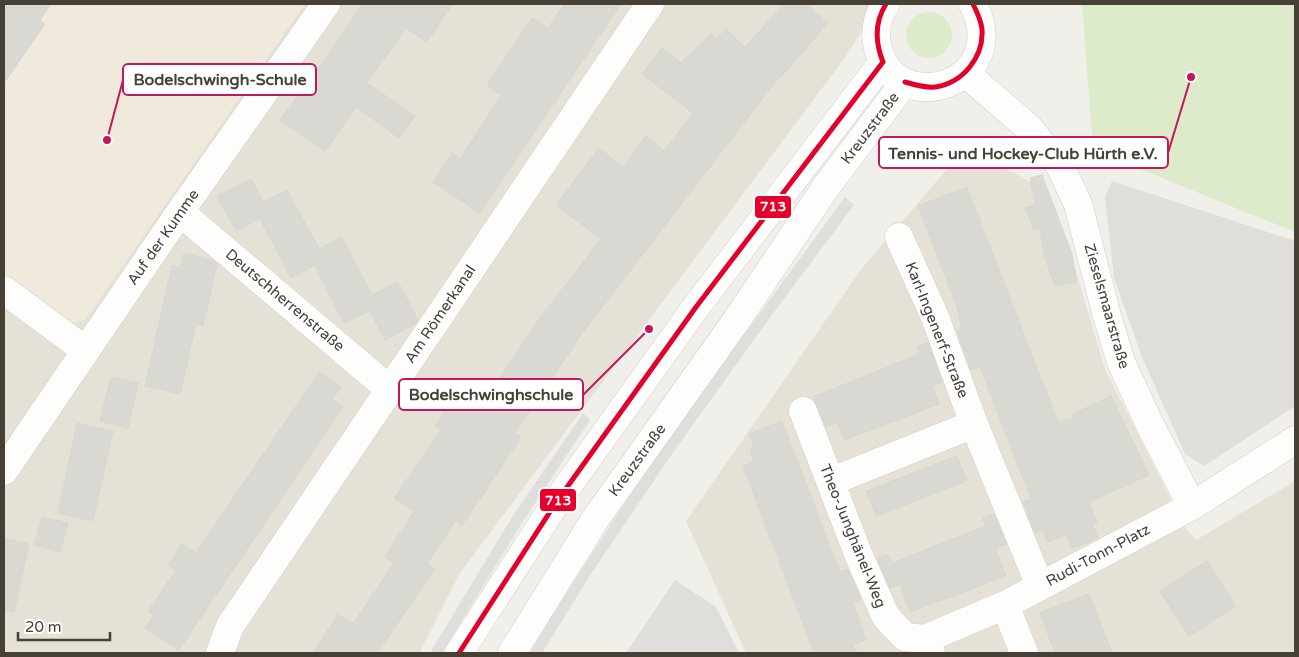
<svg xmlns="http://www.w3.org/2000/svg" width="1299" height="657" font-family="'Varela Round',sans-serif">
<rect width="100%" height="100%" fill="#f1efea"/>
<path fill="#e5e1d7" d="M4,4H879L846,56L460,573L419,653H4Z
M972,140L1005,168L1045,190L1068,245L1105,369L1186,529L1196,540L1295,481V653H746L686,521L862,268Z"/>
<path fill="#efeadc" d="M4,4H305L85,320L67,324L4,276Z"/>
<path fill="#deebca" d="M1082,4H1295V232L1093,150Z
M906 35a23 23 0 1 1 46 0a23 23 0 1 1-46 0Z"/>
<path fill="#e0deda" d="M1112,181L1295,241V406L1204,466L1185,454L1142,357L1114,278L1105,197Z
M845,197L854,205L772,315L676,448L591,574L542,653H530L553,614L652,461Z
M583,413L590,420L522,523L442,653H430L514,514Z
M675,580L716,607L739,653H626Z"/>
<path fill="#dad8d2" stroke="#d9d6d0" d="M4,4H51L40,20L45,24L4,83Z
M363,4H453L427,42L406,28L367,83L415,116L399,138L356,107L325,151L280,120L307,82L308,83Z
M564,4H621L480,213L433,182L452,153L460,159L501,96L487,85L532,18L548,28Z
M784,4H806L828,23L780,78L779,77L581,335L515,433L521,437L485,492L462,525L455,521L427,564L435,569L377,653H313L338,614L353,624L394,563L385,557L414,511L394,498L441,430L435,426L457,394L479,409L540,318L601,239L556,205L599,148L623,167L646,136L664,151L693,113L642,74L662,48L681,63L711,34L717,39L726,29L745,47Z
M1042,175L1072,254L1077,282L1055,286L1045,258L1040,230H1034L1025,208L1035,205L1030,178Z
M251,179L263,202L287,190L319,249L342,237L372,295L398,282L418,320L415,324L385,340L370,311L344,323L315,265L291,278L260,219L236,231L217,196Z
M967,187L1058,422L1074,418L1073,414L1111,396L1149,475L1089,502L1097,523L1093,525L1098,538L1072,548L1067,535L1047,542L1043,530L1035,533L1023,502L1031,499L980,367L971,370L957,331L962,329L957,307L918,206Z
M184,253L213,260L217,264L203,326L196,324L180,394L145,386L172,265L180,267Z
M928,343L942,382L932,386L939,404L844,440L837,422L826,427L813,397L920,354L917,347Z
M319,372L341,387L332,400L343,407L179,650L145,628L154,615L148,611L176,570L168,565L182,544L196,553Z
M111,377L138,383L128,428L100,421Z
M782,421L840,572L848,569L861,600L853,603L866,640L853,645L857,653H814L743,466L754,462L750,449L754,447L749,434Z
M77,423L113,431L93,521L58,513Z
M957,456L967,481L876,516L866,491Z
M994,514L1006,544L995,548L1006,576L910,612L900,584L890,588L877,558L888,555L892,563L986,526L983,518Z
M42,517L68,523L60,552L34,545Z
M4,538L29,544L14,612L4,611Z
M1207,561L1236,606L1189,636L1160,591Z
M1089,594L1112,653H1055L1040,613Z"/>
<g fill="none" stroke-linecap="round" stroke-linejoin="round">
<defs>
<path id="minor" d="M886,4C877,16 874,33 878,48C895,120 1014,85 973,4
M965,73L1029,128L1060,166L1078,204L1107,316L1121,362L1150,425L1192,506
M180,212L389,389
M899,237L935,317L974,424L1040,586
M4,290L85,350
M803,411L859,556L886,617L905,637L925,639
M4,471L180,212L326,4
M832,481L974,424
M1005,605L1024,653
M220,653L230,626L650,4
M459,653L555,504L696,307L883,62
M512,653L596,518L736,321L826,187L905,82
M931,653L925,639L1005,605L1192,506L1295,440"/>
</defs>
<use href="#minor" stroke="#cfcdc8" stroke-width="29"/>
<use href="#minor" stroke="#fdfdfc" stroke-width="28"/>
<defs>
<path id="bus-1" d="M883,62C875,42 874,23 886,4
M905,82C915,85 925,88 935,87C963,83 984,57 982,29C981,20 977,12 973,4
M459,653L555,504L696,307L883,62"/>
</defs>
<use href="#bus-1" stroke="#fff" stroke-width="9"/>
<use href="#bus-1" stroke="#e4002b" stroke-width="5"/>
</g>
<g text-anchor="middle" dominant-baseline="central" stroke-width="5" stroke-linejoin="round" paint-order="stroke">
<g font-size="15" fill="#474036" stroke="#fff">
<text transform="translate(870 128) rotate(-53)">Kreuzstraße</text>
<text transform="translate(163 237) rotate(-55)">Auf der Kumme</text>
<text transform="translate(285 300) rotate(40)">Deutschherrenstraße</text>
<text transform="translate(1107 306) rotate(74)">Zieselsmaarstraße</text>
<text transform="translate(440 314) rotate(-56)">Am Römerkanal</text>
<text transform="translate(937 330) rotate(68)">Karl-Ingenerf-Straße</text>
<text transform="translate(637 460) rotate(-54)">Kreuzstraße</text>
<text transform="translate(853 536) rotate(68)">Theo-Junghänel-Weg</text>
<text transform="translate(1098 555) rotate(-28)">Rudi-Tonn-Platz</text>
</g>
</g>
<path fill="none" stroke="#c2185b" stroke-width="2" d="M107 140L123 80M1191 77L1168 153M649 329L583 395"/>
<g fill="#c2185b" stroke="#fff" stroke-width="2">
<circle cx="107" cy="140" r="5"/>
<circle cx="1191" cy="77" r="5"/>
<circle cx="649" cy="329" r="5"/>
</g>
<g fill="#fff" stroke="#c2185b" stroke-width="2">
<rect x="123" y="64" width="193" height="31" rx="5"/>
<rect x="879" y="137" width="289" height="31" rx="5"/>
<rect x="399" y="379" width="184" height="31" rx="5"/>
</g>
<g font-size="16" text-anchor="middle" font-weight="bold" fill="#474036">
<text x="220" y="85">Bodelschwingh-Schule</text>
<text x="1023" y="159">Tennis- und Hockey-Club Hürth e.V.</text>
<text x="491" y="400">Bodelschwinghschule</text>
</g>
<g stroke="#fff" stroke-width="2">
<rect x="754" y="195" width="38" height="24" rx="5" fill="#e4002b"/>
<rect x="539" y="488" width="38" height="24" rx="5" fill="#e4002b"/>
</g>
<g font-size="14" text-anchor="middle" font-weight="bold" fill="#fff">
<text x="773" y="211">713</text>
<text x="558" y="505">713</text>
</g>
<rect width="1299" height="657" fill="none" stroke="#474036" stroke-width="10"/>
<path d="M18 632v8h92v-8" fill="none" stroke="#474036" stroke-width="2.5"/>
<text x="25" y="632" font-size="15" fill="#474036" stroke="#ffffff" stroke-width="4" paint-order="stroke">20 m</text>
</svg>
